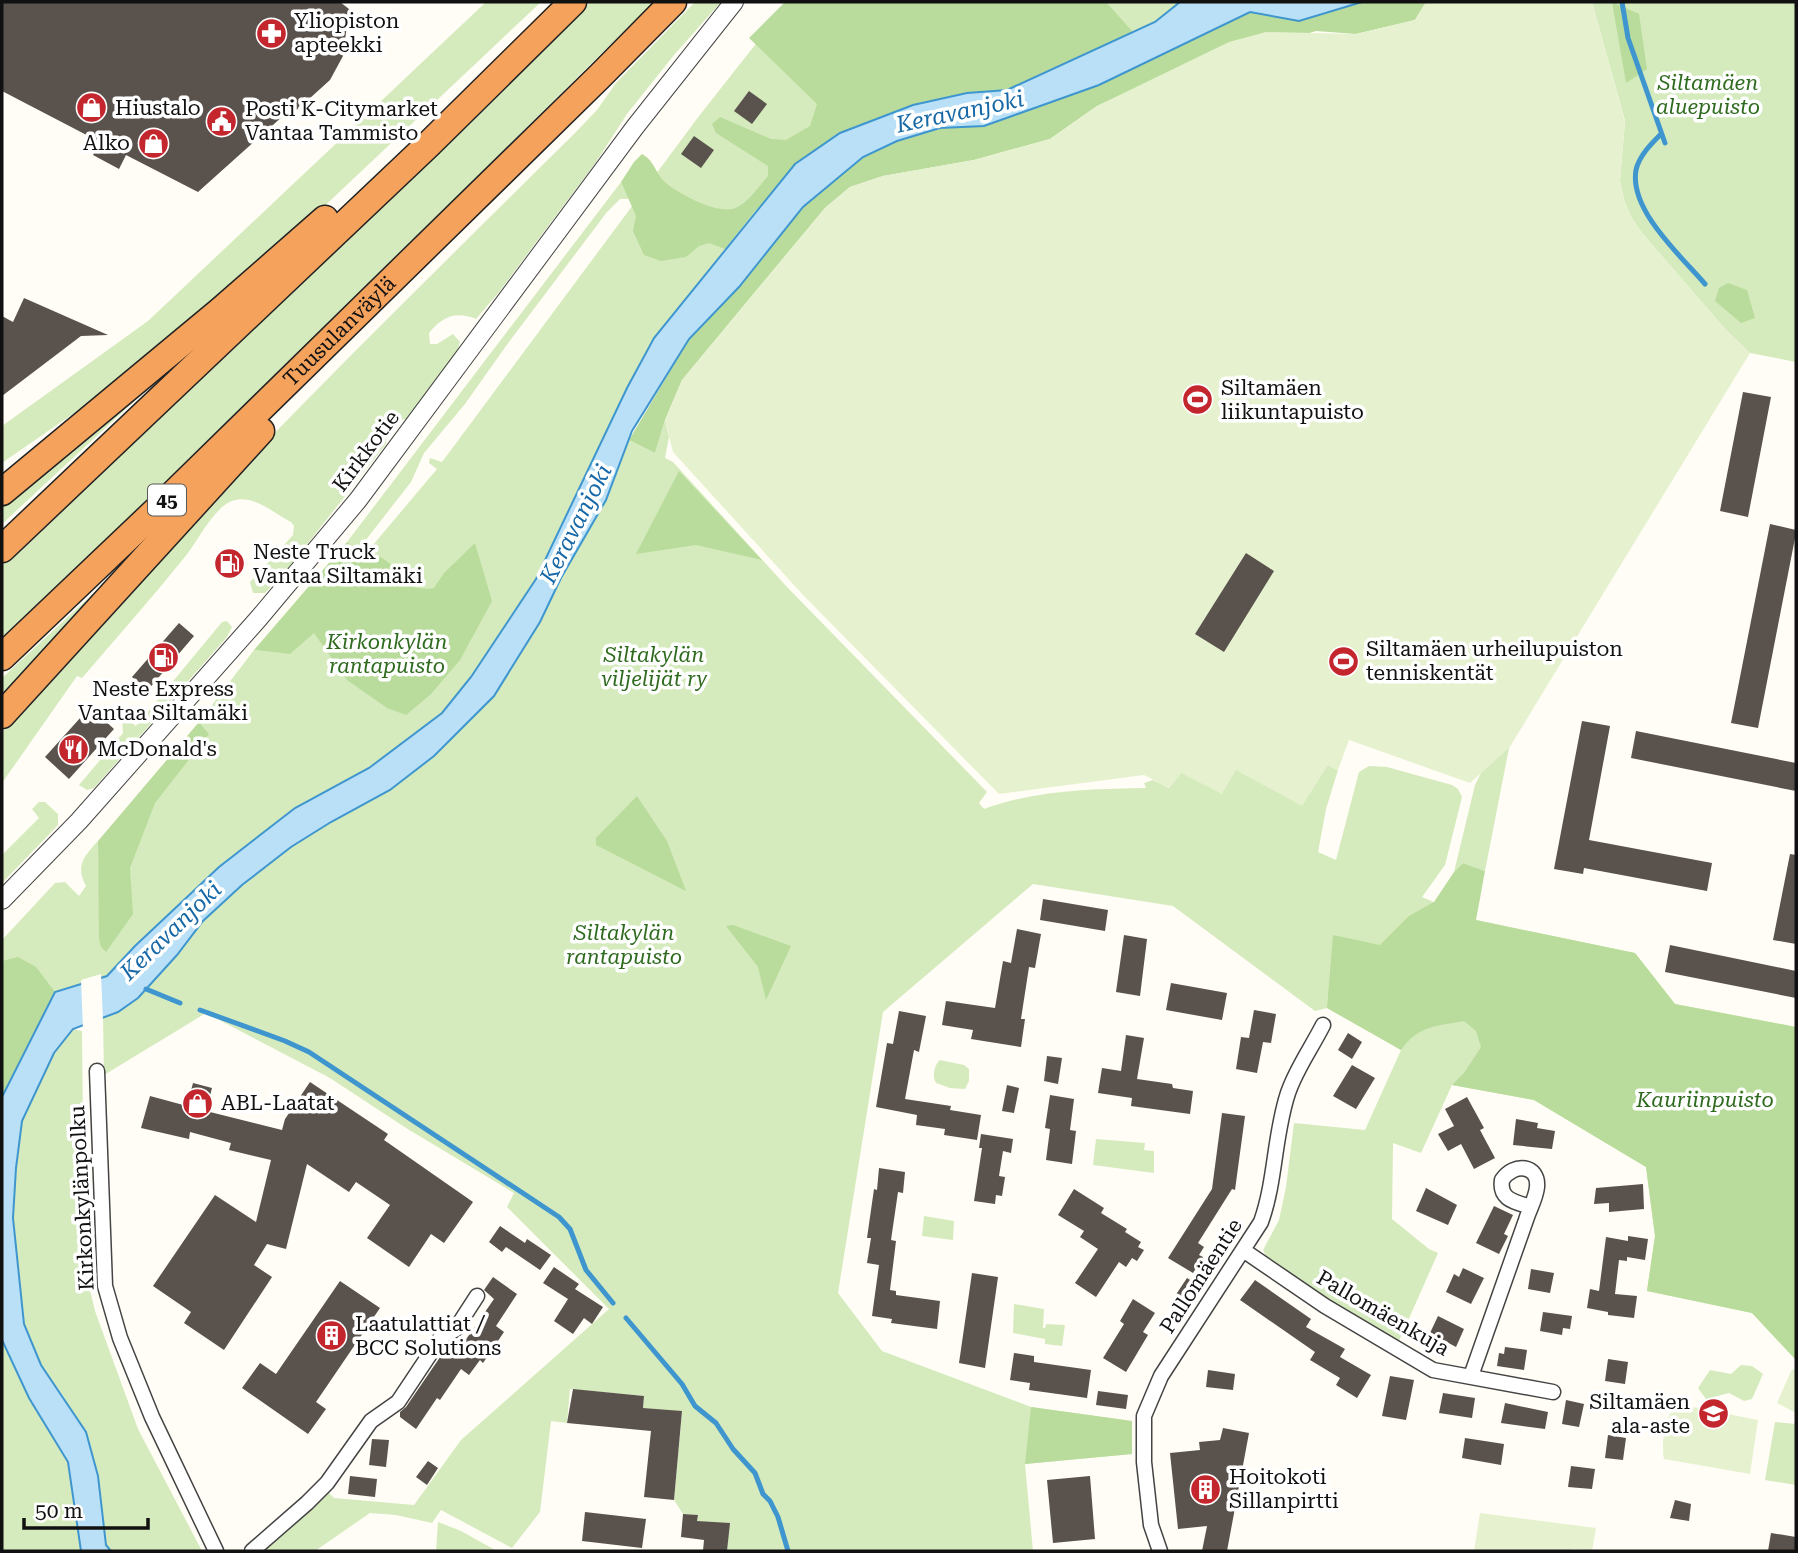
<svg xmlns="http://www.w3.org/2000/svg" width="1798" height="1553" font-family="'Roboto Serif',serif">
<rect width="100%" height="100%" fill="#fffdf5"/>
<path fill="#d5ebbd" d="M486,2H541L317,213L199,317L84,406L2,463V426L148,321Z
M590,2H654C437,213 226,433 2,637V564L291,293Z
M695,2H721L674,55L627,114L596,162L499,292L476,319C456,311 443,316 429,333L430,344H437L453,334L460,342L458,349L407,419L397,420L387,427L386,444L287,570L265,593H253L250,582L293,535L294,526L291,522C274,513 251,493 232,501C213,508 197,543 184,558C151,599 116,638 82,678L77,676L2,783V732C179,521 378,328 574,134L597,110L616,83Z
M792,2H1180L1155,22L1007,90L967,93L913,105L756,210L654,338L627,388L536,579L471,677L442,713L369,768L295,808L219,867L135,946L107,976L55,992L2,1097V940L55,883L65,882L79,896L86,886C75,866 84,856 98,841V866L208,733L199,722L254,650L282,653L437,469L429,463L430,458L442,462L699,116L766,31Z
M1592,2H1796V362L1750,353L1726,330L1642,233L1631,217L1624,200L1620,180L1625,121Z
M621,182L629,199H620L607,212L506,346L465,404L424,453L411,482L358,550L347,542Z
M186,353L2,524V504Z
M665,420L669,437L665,458L673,462L787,587L987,792L979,803L984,809C1035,790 1093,789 1146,788L1144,783L1153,780L1169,788L1181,773L1328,765L1338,770L1326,809L1318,852L1336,860L1359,772L1369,766L1387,767L1452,785L1458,789L1462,797L1445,865L1422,897L1476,920L1635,953L1675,1004L1796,1027V1360L1752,1313L1647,1291L1655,1236L1646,1167L1534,1100L1452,1085L1421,1153L1393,1143L1392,1219L1429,1249L1438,1253L1399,1341L1335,1303L1266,1256L1263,1250L1279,1220L1286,1187L1294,1123L1365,1130L1401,1050L1327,1008L1315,1011L1173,906L1033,884L883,1012L838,1293L882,1351L1031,1407L1132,1421V1454L1025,1464L1033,1551H727L729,1524L697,1521L698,1515L683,1514L674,1500L682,1412L643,1408L644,1396L570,1389L567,1423L551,1421L540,1512L512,1548L441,1510L432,1523L396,1515L370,1513L315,1551H260L328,1492L334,1498L414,1505L461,1440L609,1309L507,1207L514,1193L406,1128L330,1078L206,1013L104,1075L103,1018L118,1012L138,998L177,955L203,921L242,885L291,847L331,822L494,696L540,622L561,578L606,500L629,440L655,453Z
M135,555L2,701V678Z
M227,621L232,627L227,637L94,788L87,790L79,785L123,733L122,719L124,716L136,726L222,622Z
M1539,698L1509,748L1485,871L1463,863L1454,872L1475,785L1489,757Z
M39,802H45L58,814V825L2,883V855L39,818L32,809Z
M73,1029L82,1031L84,1243L88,1282L95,1311L138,1429L202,1551H111L106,1545L103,1513L64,1397L41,1365L24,1324L13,1218L16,1131L52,1052Z
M940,1060L964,1065L969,1069V1081L965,1089L950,1088L936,1083C932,1077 934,1065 940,1060Z
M1096,1139L1145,1143L1144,1150L1154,1151V1173L1093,1165Z
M924,1216L954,1221L953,1240L922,1236Z
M1014,1304L1044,1309L1043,1328H1045L1046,1324L1065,1325L1062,1346L1045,1344V1339L1013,1333Z
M2,1340L29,1398L68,1462L81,1551H2Z
M1741,1365L1752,1366L1763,1374L1752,1399L1744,1401L1729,1393L1706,1399L1698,1388L1710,1370L1731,1374Z
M1775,1422L1796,1424V1485L1765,1480Z
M438,1522L461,1531L497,1551H436Z"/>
<path fill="#b9dc9c" d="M785,2H1106L1133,32L1007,90L967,93L913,105L756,210L725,249L709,243L699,246L686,257L661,261L644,255L633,231L636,216L621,182L634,162L642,154C655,161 656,175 666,183C679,194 715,213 732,209C746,206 759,186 768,176V166L716,133L712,124L720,117L771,139L786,140L810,126L817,104L749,38Z
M1362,2H1426L1415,20L1356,34L1316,31L1159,78L1097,106L1050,139L974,160L883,176L850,187L825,208L682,380L665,420L655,453L629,440L689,339L739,287L803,207L863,157L896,141L940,128L984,126L1179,46L1250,12L1299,21Z
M1612,2L1639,14L1647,69L1626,83Z
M1728,283L1747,290L1755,318L1741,323L1715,301L1719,288Z
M679,471L762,560L696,545L636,554Z
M347,542C360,552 376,552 388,562C394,567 396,575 402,580C410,588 424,590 434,588L444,573L475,543L492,601L460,660L431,694L406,715L387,708L347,680L314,633L290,654L254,650Z
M199,722L209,734L155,803L130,868L133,914L106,952L101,947L99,939L98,841Z
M637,796L667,841L686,891L596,845V838Z
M1463,863L1485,871L1476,920L1635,953L1675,1004L1796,1027V1360L1752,1313L1647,1291L1655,1236L1646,1167L1534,1100L1452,1085L1464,1073L1481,1047L1476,1031L1464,1021C1436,1026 1418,1026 1401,1050L1327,1008L1333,935L1380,945L1409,916L1434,902L1454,872Z
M733,925L791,946L766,1000L758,967L726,926Z
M18,957L36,967L55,992L2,1097V961Z
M1031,1407L1132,1421V1454L1025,1464Z"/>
<path fill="#e6f2cf" d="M1426,2H1592L1625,122L1620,180L1624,200L1631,217L1642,233L1726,330L1750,353L1509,748L1470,783L1349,740L1338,770L1328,765L1302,806L1236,770L1222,794L1181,773L1169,788L1144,775L999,794L803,595L673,452L665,420L682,380L825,208L850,187L883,176L974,160L1050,139L1097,106L1229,42L1266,32L1356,34L1415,20Z
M1792,1369L1796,1371V1413L1777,1403Z
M1688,1406L1758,1420L1750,1474L1664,1459C1661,1446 1665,1416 1675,1407Z
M1480,1513L1596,1528L1592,1551L1573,1549L1572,1551H1474Z"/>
<path fill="#b9e0f7" stroke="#3f96cf" stroke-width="2" d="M1180,2H1362L1299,21L1250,12L1099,85L984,126L940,128L897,141L863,157L803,207L739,287L689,339L632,431L606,500L561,578L540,622L494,696L434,756L390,790L331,822L291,847L242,885L203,921L177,955L138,998L118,1012L73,1029L54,1053L22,1121L16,1168L13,1218L24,1324L41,1365L86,1432L98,1476L106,1545L111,1551H81L68,1462L29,1398L2,1340V1097L55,992L107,976L135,946L219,867L295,808L369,768L442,713L471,677L536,579L627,388L654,338L795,164L840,133L913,105L967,93L1007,90L1155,22Z"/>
<path fill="#fffdf5" d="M101,974L103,1021L83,1029L81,980Z"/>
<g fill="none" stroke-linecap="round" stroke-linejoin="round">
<path stroke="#3f96cf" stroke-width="5" d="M1622,2L1628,38L1665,143
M1661,134C1651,144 1639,156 1636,170C1629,210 1681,256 1705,284
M146,989L180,1003
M200,1010L285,1041L309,1052L559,1217L570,1229L586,1270L613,1303
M626,1318L682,1384L695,1406L716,1423L733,1449L755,1473L763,1494L770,1501L778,1517L788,1551"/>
</g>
<path fill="#5a524d" d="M2,2H340L349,9L343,56L330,80L309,99L304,97L297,110L293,107L198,192L126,155L119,169L93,155L100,142L2,91Z
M749,91L767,104L752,124L734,111Z
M694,136L714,150L701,168L681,154Z
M24,298L108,335L81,336L2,396V316L13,322Z
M1743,392L1771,397L1748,517L1720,511Z
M1770,524L1796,530V533L1758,728L1731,723Z
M1246,553L1274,571L1224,652L1195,634Z
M179,623L194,636L147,691L132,677Z
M90,707L114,729L69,779L45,757Z
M1582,721L1610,726L1589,840L1712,863L1707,891L1584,868L1583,874L1554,869Z
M1636,731L1796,763V791L1631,758Z
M1790,854L1796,855V944L1773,940Z
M1043,899L1108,910L1105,931L1040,920Z
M1017,929L1041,934L1035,968L1029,967L1021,1019H1025L1021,1047L971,1039L973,1030L942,1025L946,1001L995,1008L1003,961L1011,963Z
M1124,935L1147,939L1140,996L1116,992Z
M1670,945L1796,971V998L1665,972Z
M1171,983L1227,993L1222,1020L1166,1010Z
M1254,1010L1276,1014L1271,1043L1263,1042L1257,1073L1236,1069L1241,1037L1249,1038Z
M899,1011L926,1016L919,1052L914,1050L905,1099L951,1106L950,1110L981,1115L977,1140L944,1135L945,1129L916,1125L917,1115L876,1107L887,1043L893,1044Z
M1348,1033L1362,1042L1352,1059L1338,1050Z
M1126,1035L1144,1038L1137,1079L1172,1084L1173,1088L1193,1091L1190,1114L1131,1106L1132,1098L1098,1093L1102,1068L1121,1071Z
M1047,1056L1062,1058L1058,1084L1044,1081Z
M1352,1065L1375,1078L1356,1109L1333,1096Z
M310,1082L388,1134L384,1140L473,1202L444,1243L431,1234L409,1267L367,1238L390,1205L356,1182L349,1192L307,1164L286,1249L267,1244L254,1265L272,1277L224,1350L184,1323L191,1312L153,1286L215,1195L256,1222L271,1160L229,1150L231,1143L190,1132L189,1139L141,1128L150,1096L187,1106L193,1083L212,1088L206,1111L282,1130L285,1119Z
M1007,1085L1019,1088L1014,1113L1002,1111Z
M1050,1095L1074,1099L1070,1130L1076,1131L1072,1164L1046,1160L1050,1129L1045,1128Z
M1467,1097L1484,1128L1480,1130L1495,1158L1474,1169L1461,1144L1448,1151L1438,1134L1454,1126L1445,1109Z
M1222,1113L1245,1116L1235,1190L1232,1189L1198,1243L1204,1247L1199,1255L1203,1257L1193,1273L1168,1258L1212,1189Z
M1516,1119L1538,1123L1537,1128L1555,1131L1552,1149L1513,1145Z
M981,1134L1013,1139L1011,1153L1003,1151L999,1176L1005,1177L1002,1196L996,1195L995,1204L974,1201L982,1148H979Z
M879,1168L905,1172L903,1193L898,1192L891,1240L896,1241L890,1290L896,1291V1295L940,1301L937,1329L891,1323L892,1319L872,1316L879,1265L867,1263L871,1238H867L874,1189L877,1190Z
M1643,1184L1644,1209L1609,1212V1203L1594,1204L1596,1188Z
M1426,1188L1457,1205L1448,1225L1416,1211Z
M1074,1189L1104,1208L1101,1213L1127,1229L1125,1232L1141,1242L1138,1247L1144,1250L1137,1261L1132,1258L1126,1267L1119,1262L1096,1297L1075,1283L1098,1249L1080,1237L1084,1231L1058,1215Z
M1494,1206L1513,1215L1504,1234L1508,1236L1499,1254L1476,1243Z
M500,1226L525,1243L527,1239L551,1255L540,1270L506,1247L502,1252L489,1242Z
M1628,1236L1648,1239L1645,1260L1627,1257V1261L1619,1260L1615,1294L1637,1296L1634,1318L1608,1315V1312L1587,1308L1590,1289L1599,1291L1606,1237L1628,1241Z
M554,1267L579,1284L575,1289L603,1307L592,1324L584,1318L573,1334L554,1321L568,1299L543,1283Z
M1463,1268L1484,1278L1471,1304L1446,1292L1454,1274L1459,1277Z
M1531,1269L1554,1273L1550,1293L1528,1289Z
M972,1273L998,1277L985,1368L959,1363Z
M493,1277L517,1294L496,1326L504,1332L483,1363L480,1360L469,1375L461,1369L440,1400L437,1398L416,1429L400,1417V1412L406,1407L449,1344L452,1342L460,1348L494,1299L484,1290Z
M1187,1278L1200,1286L1185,1311L1171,1302Z
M1255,1280L1311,1319L1306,1327L1345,1349L1340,1357L1371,1375L1357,1398L1336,1385L1340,1378L1310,1360L1315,1352L1240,1300Z
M340,1281L380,1308L316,1402L326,1409L308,1434L242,1388L260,1363L276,1374Z
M1133,1299L1155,1313L1143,1332L1148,1335L1126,1372L1103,1358L1124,1324L1120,1321Z
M1543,1312L1572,1316L1570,1329L1563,1328L1562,1335L1540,1331Z
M1438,1316L1464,1329L1456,1347L1430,1333Z
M1505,1347L1527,1350L1524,1370L1497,1366L1499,1353L1504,1354Z
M1014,1353L1034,1356V1362L1091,1370L1087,1398L1029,1390L1030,1383L1010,1380Z
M1608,1359L1628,1362L1625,1384L1605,1381Z
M1208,1370L1235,1374L1233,1390L1206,1387Z
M1390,1376L1414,1380L1406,1420L1382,1416Z
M573,1389L644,1396L643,1408L682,1411L674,1500L644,1497L651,1431L567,1423Z
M1098,1391L1128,1395L1126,1409L1096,1405Z
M1443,1393L1475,1398L1472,1418L1439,1413Z
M1566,1400L1584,1404L1579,1427L1562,1424Z
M1505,1403L1548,1412L1545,1429L1501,1423Z
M1223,1428L1249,1433L1227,1551H1202L1207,1526L1178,1529L1170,1453L1200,1450L1199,1442L1220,1440Z
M1608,1435L1626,1438L1623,1460L1605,1458Z
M1465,1438L1504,1444L1501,1465L1462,1458Z
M372,1439L389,1440L386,1467L369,1465Z
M428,1461L438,1468L427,1485L416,1477Z
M1571,1466L1595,1469L1592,1489L1568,1487Z
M350,1476L377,1479L375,1497L348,1494Z
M1090,1476L1095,1539L1053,1543L1047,1480Z
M1675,1500L1691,1504L1689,1521L1670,1518Z
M585,1512L646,1519L642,1548L582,1541Z
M683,1514L698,1515L697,1521L730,1523L727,1551H703L704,1540L681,1537Z
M1771,1533L1796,1537V1551H1768Z"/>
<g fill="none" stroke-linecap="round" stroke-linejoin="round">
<defs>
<path id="minor" d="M97,1071L105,1286L120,1338L152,1417L216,1551
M1243,1250L1325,1306L1433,1370L1553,1392
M1471,1376L1526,1220C1529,1210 1536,1198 1537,1187C1539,1165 1514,1162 1502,1180C1499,1200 1515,1202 1531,1207
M252,1551L307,1503L327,1483L371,1421L398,1402L442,1336L455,1330L477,1296
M1160,1551L1151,1525L1144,1462V1416L1161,1376L1261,1222C1276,1180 1274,1135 1288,1093C1296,1069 1312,1047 1323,1025"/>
<path id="tertiary" d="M2,900L79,821L259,618L358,500L635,127L734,2"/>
<g id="motorway">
<path d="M2,492L220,311L325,219"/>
<path d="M2,549L429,144L573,2"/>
<path id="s1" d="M2,657L164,503L601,75L673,2"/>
<path d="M2,715L261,431"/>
</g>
</defs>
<use href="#minor" stroke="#444" stroke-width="17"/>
<use href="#tertiary" stroke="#444" stroke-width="20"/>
<use href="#motorway" stroke="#222" stroke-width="29"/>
<use href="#minor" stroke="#fff" stroke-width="14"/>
<use href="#tertiary" stroke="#fff" stroke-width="18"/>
<use href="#motorway" stroke="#f5a25d" stroke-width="26"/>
</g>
<defs>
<symbol id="pharmacy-disc" viewBox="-11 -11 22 22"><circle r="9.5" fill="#c4262e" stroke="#fff"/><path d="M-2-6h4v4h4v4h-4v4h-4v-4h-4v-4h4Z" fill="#fff"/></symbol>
<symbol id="shop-disc" viewBox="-11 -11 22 22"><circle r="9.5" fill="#c4262e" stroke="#fff"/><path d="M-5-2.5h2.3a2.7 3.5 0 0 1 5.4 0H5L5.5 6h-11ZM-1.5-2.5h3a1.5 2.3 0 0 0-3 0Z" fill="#fff"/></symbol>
<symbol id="civic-disc" viewBox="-11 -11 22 22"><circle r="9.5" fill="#c4262e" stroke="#fff"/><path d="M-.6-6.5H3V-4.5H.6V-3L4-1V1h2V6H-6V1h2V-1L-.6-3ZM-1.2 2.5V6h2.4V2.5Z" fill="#fff"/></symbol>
<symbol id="stadium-disc" viewBox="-11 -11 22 22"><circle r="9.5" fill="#c4262e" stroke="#fff"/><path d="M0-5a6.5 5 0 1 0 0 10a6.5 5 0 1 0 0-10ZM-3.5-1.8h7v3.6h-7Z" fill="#fff"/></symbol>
<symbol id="fuel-disc" viewBox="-11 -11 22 22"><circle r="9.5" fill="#c4262e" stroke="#fff"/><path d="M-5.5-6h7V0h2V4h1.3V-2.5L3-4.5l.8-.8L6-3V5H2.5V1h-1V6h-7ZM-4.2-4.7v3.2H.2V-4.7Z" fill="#fff"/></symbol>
<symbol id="restaurant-disc" viewBox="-11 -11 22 22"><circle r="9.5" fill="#c4262e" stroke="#fff"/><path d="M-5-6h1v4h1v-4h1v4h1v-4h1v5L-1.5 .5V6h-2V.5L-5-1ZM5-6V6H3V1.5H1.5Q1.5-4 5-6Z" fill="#fff"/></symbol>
<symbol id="building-disc" viewBox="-11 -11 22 22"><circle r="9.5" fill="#c4262e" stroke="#fff"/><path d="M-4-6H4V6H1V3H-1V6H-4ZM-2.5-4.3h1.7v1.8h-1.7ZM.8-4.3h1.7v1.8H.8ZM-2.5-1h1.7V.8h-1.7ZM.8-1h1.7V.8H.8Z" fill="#fff"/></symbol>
<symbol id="school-disc" viewBox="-11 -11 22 22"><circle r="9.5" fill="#c4262e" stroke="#fff"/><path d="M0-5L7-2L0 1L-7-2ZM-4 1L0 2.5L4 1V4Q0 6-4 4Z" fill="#fff"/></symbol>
</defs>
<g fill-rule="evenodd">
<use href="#pharmacy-disc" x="254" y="16" width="35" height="35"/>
<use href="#shop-disc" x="74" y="90" width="35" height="35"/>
<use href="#civic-disc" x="204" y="104" width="35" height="35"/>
<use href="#shop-disc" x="136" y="126" width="35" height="35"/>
<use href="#stadium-disc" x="1180" y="382" width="35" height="35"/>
<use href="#fuel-disc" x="212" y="546" width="35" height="35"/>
<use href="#fuel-disc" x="146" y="640" width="35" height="35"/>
<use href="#stadium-disc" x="1326" y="644" width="35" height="35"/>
<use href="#restaurant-disc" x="56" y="732" width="35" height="35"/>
<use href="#shop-disc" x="180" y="1086" width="35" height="35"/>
<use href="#building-disc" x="314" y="1318" width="35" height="35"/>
<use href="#school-disc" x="1696" y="1396" width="35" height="35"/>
<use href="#building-disc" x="1188" y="1472" width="35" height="35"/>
</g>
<g text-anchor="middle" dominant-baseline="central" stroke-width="7" stroke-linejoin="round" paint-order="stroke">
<rect fill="#fff" stroke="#585858" stroke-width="2" x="148" y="484.5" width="38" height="31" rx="5"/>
<g font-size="19" font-weight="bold" fill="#111">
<text x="167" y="500">45</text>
</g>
<g font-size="21" fill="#111" stroke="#fff" text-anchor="start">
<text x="294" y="21">Yliopiston<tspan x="294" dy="24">apteekki</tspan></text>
<text x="115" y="108">Hiustalo</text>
<text x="245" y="109">Posti K-Citymarket<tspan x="245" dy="24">Vantaa Tammisto</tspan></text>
<text x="130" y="143" text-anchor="end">Alko</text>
<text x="1221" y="388">Siltamäen<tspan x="1221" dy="24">liikuntapuisto</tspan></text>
<text x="253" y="552">Neste Truck<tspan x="253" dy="24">Vantaa Siltamäki</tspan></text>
<text x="1366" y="649">Siltamäen urheilupuiston<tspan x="1366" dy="24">tenniskentät</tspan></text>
<text x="163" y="689" text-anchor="middle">Neste Express<tspan x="163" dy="24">Vantaa Siltamäki</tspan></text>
<text x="97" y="749">McDonald's</text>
<text x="221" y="1103">ABL-Laatat</text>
<text x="355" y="1324">Laatulattiat /<tspan x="355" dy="24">BCC Solutions</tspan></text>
<text x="1690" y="1402" text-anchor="end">Siltamäen<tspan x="1690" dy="24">ala-aste</tspan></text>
<text x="1229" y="1477">Hoitokoti<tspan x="1229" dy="24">Sillanpirtti</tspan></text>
</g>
<g font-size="21" font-style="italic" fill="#2f6b1f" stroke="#fff">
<text x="1708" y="83">Siltamäen<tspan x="1708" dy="24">aluepuisto</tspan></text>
<text x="387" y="642">Kirkonkylän<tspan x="387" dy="24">rantapuisto</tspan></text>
<text x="654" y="655">Siltakylän<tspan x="654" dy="24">viljelijät ry</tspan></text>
<text x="624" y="933">Siltakylän<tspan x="624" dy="24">rantapuisto</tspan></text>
<text x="1705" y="1100">Kauriinpuisto</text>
</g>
<g font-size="21" fill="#111" stroke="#fff">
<text stroke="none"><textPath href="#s1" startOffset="469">Tuusulanväylä</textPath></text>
<text transform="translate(366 451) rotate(-53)">Kirkkotie</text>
<text transform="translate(82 1198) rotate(-93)">Kirkonkylänpolku</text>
<text transform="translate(1201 1276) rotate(-57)">Pallomäentie</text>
<text transform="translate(1383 1313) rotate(30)">Pallomäenkuja</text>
</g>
<g font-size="23" font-style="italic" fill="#1768a6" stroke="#fff">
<text transform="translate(960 112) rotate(-12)">Keravanjoki</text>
<text transform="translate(576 524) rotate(-63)">Keravanjoki</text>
<text transform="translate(171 931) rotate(-44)">Keravanjoki</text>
</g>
</g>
<rect width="1798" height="1553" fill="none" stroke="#111111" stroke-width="7"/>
<path d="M24 1518v10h124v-10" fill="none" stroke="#111111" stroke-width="3.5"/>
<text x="35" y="1518" font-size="21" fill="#111111" stroke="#ffffff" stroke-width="5" paint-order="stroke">50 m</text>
</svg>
